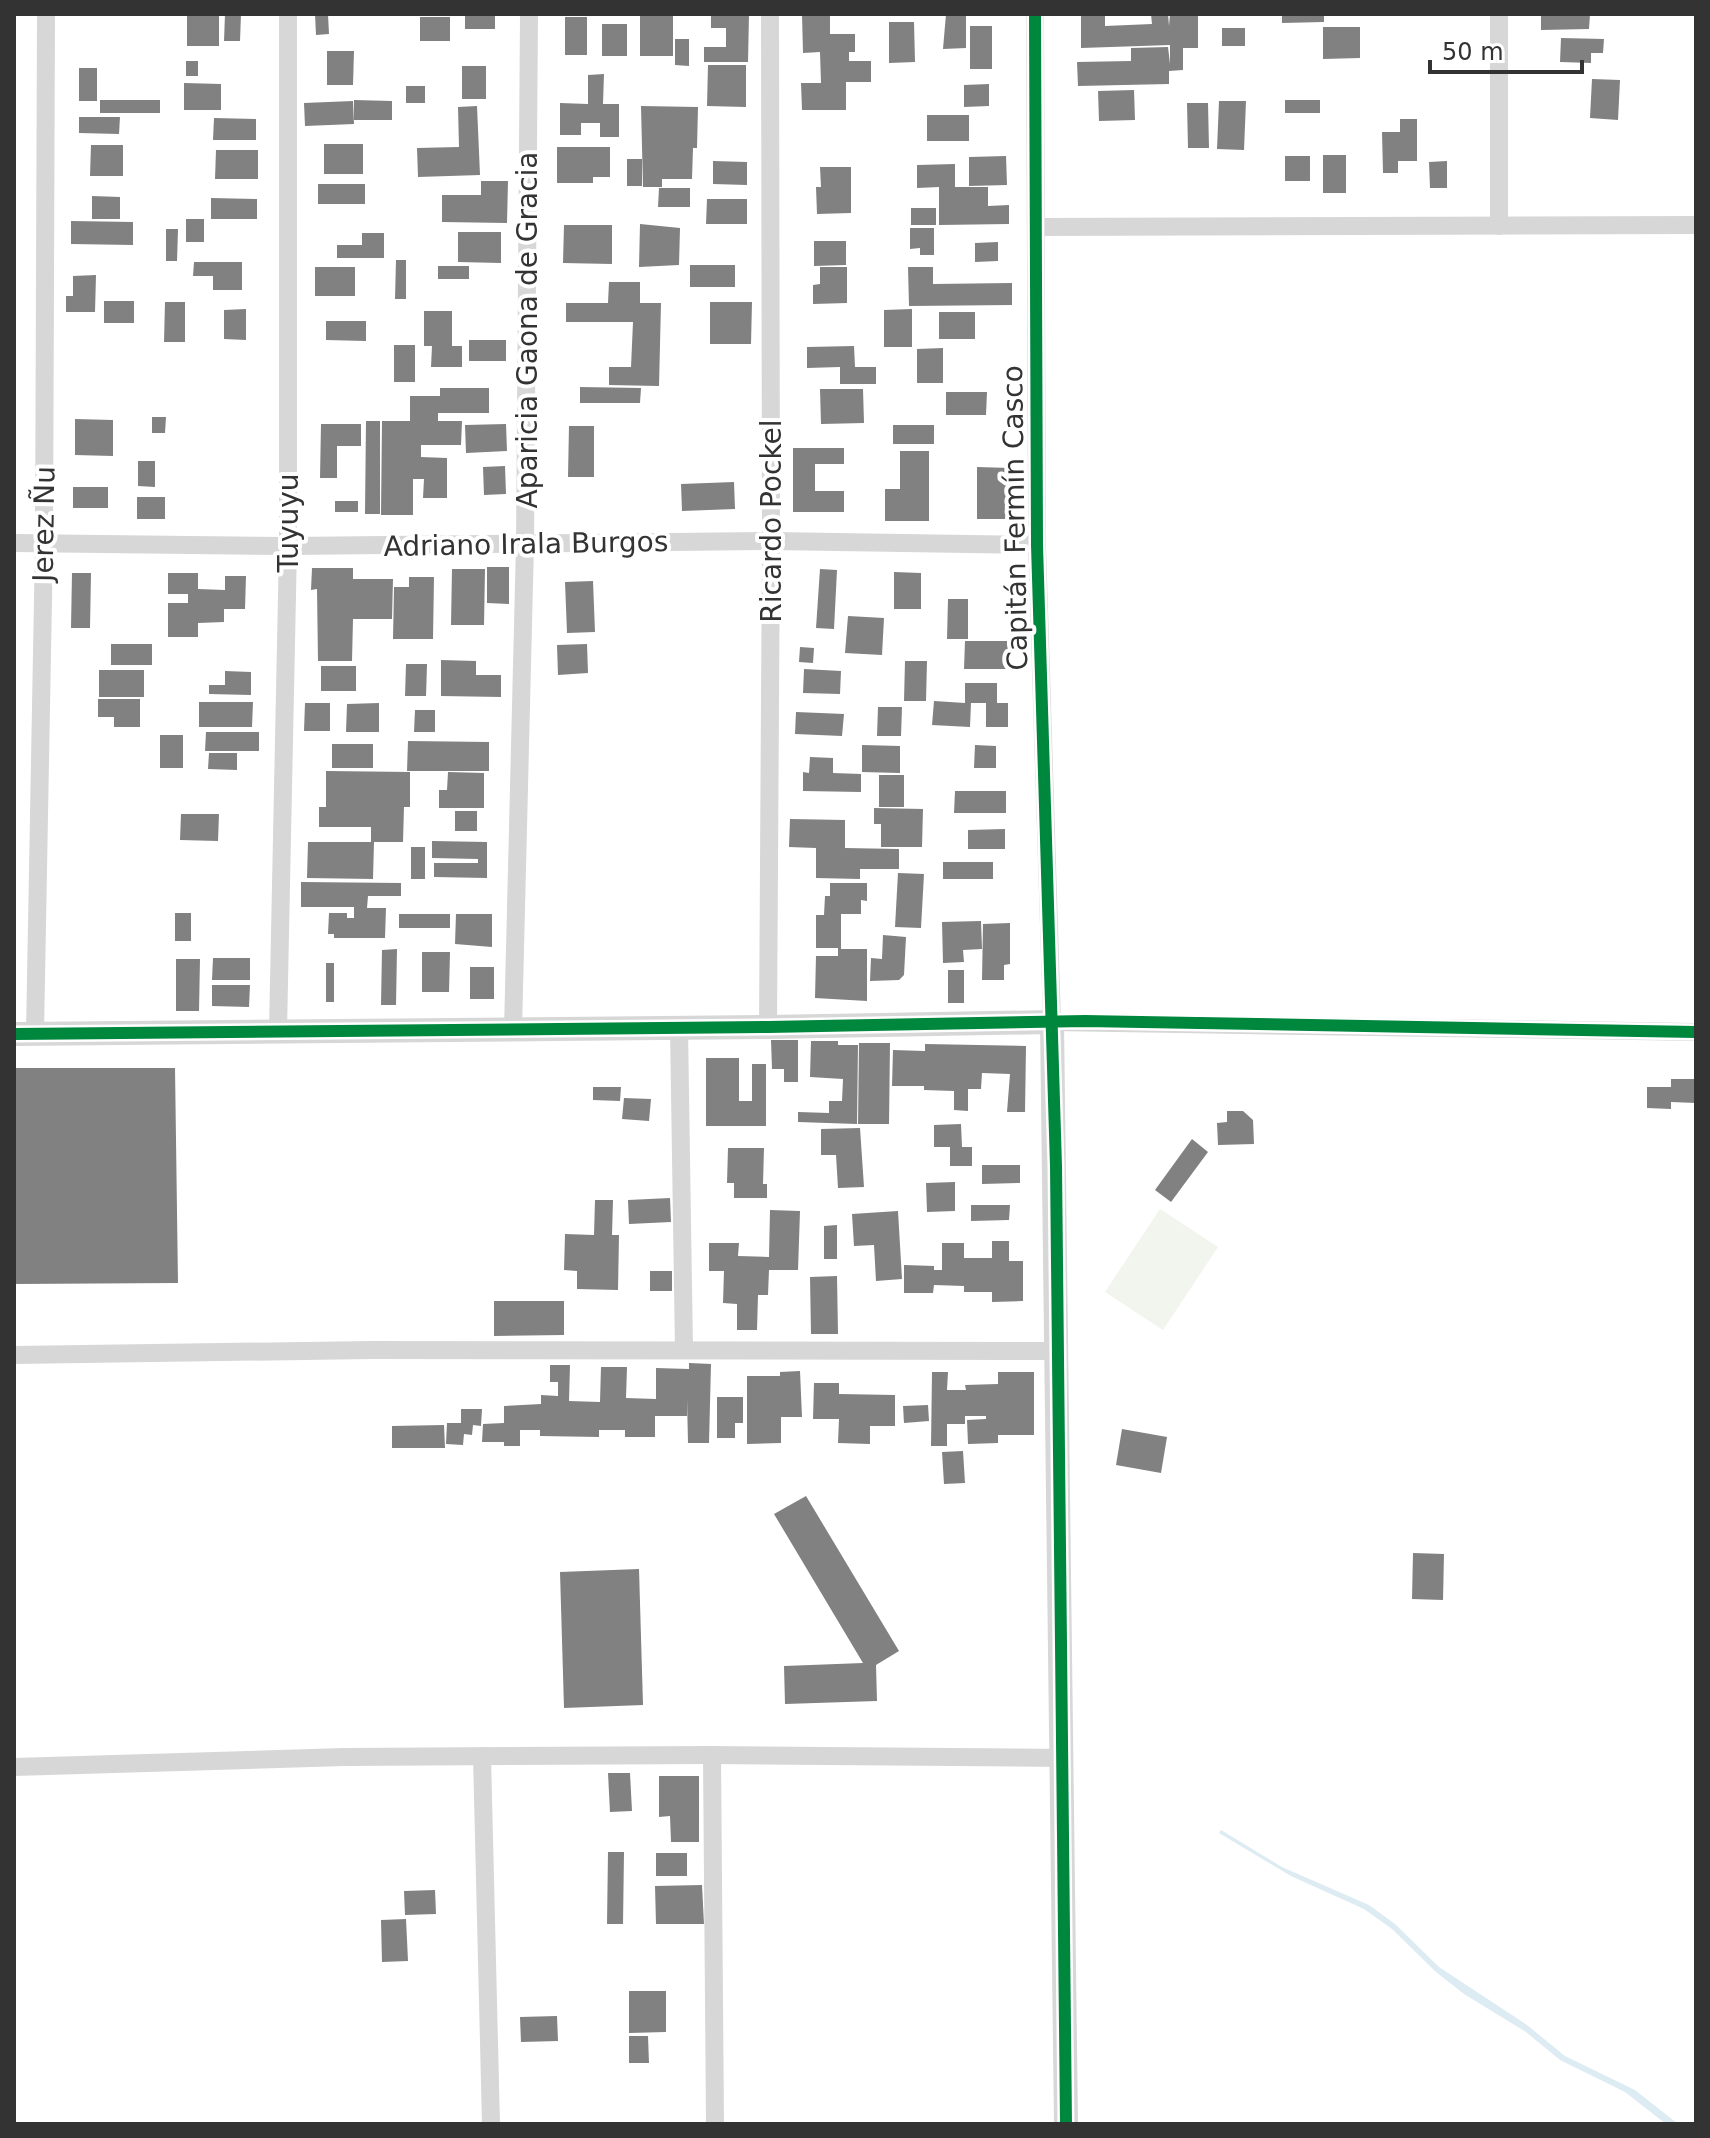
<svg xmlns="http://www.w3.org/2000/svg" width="1710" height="2138" viewBox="0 0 1710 2138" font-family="'DejaVu Sans',sans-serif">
<rect width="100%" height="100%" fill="#fff"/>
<path fill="#f1f5ed" d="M1160 1209 1218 1247 1163 1330 1105 1292Z"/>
<path fill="#ddebf3" d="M1221 1830 1282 1867 1369 1905 1395 1924 1439 1967 1527 2025 1565 2056 1635 2090 1678 2124H1666L1625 2092 1560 2060 1526 2032 1464 1994 1436 1972 1392 1929 1364 1909 1291 1876 1219 1833Z"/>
<g fill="#818181">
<rect x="187" y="14" width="32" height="32"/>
<path d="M225 14H241L240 41H224Z"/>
<path d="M315 14H328L329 34 316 35Z"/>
<rect x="465" y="14" width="30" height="15"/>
<path d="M640 14 673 15V56H640Z"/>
<path d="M711 14H749L748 62H704V47H726V28H711Z"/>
<path d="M802 14H830V34H855V52H849V61H871V82H846V110H802L801 83H821L820 52 803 53Z"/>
<path d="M946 14H966V48L943 49Z"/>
<path d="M1081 14H1105V26L1152 24 1151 14H1168L1169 26 1170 14H1198V48H1183V70L1169 71V84L1078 86 1077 62 1131 61V48L1168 47 1170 64V45L1081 48Z"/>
<path d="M1282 14H1324V22L1282 23Z"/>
<path d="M1541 14H1590L1589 29 1541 30Z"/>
<rect x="420" y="17" width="30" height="24"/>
<rect x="565" y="17" width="22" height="38"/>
<path d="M889 22H914L915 62 889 63Z"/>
<rect x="602" y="24" width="25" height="32"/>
<rect x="970" y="26" width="22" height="43"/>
<path d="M1323 27H1360V58L1323 59Z"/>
<rect x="1222" y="28" width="23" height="18"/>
<path d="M1561 38 1604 39 1603 53H1591V63L1560 62Z"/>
<path d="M675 39H689V66L675 65Z"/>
<path d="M327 51H354L353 85H327Z"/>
<rect x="186" y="61" width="12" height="15"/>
<path d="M708 65H746V107L707 106Z"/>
<rect x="462" y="66" width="24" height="33"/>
<rect x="79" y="68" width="18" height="33"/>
<path d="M604 74 603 104H619V137H600V123H581V135H560V103L588 104V75Z"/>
<path d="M1592 79 1620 80 1618 120 1590 118Z"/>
<path d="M184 83 221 84V110H184Z"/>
<path d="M989 84V106L964 107V85Z"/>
<rect x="406" y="86" width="19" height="17"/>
<path d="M1134 90 1135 120 1099 121 1098 91Z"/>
<rect x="100" y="100" width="60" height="13"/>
<path d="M354 100 392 101V120H354Z"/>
<rect x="1285" y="100" width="35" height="13"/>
<path d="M353 101 354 124 305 126 304 103Z"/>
<path d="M1219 101H1246L1244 150 1217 149Z"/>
<path d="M1187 103H1208L1209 148H1188Z"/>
<path d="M477 106 480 175 418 177 417 148 459 147 458 107Z"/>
<path d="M641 106 698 107 697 148H693L692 179H662V187H643Z"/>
<rect x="927" y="115" width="42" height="26"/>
<path d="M79 117H120L119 134 79 133Z"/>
<path d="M214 118 256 119V140H213Z"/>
<path d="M1400 119H1417V161H1398V173H1383L1382 132H1400Z"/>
<rect x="324" y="144" width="39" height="30"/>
<path d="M91 145H123V176H90Z"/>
<path d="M557 147H610V177H593V183H557Z"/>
<path d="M216 150H258V179H215Z"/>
<rect x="1323" y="155" width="23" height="38"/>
<path d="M1006 156 1007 185 969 186V157Z"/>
<rect x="1285" y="156" width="25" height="25"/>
<rect x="627" y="159" width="15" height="27"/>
<path d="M713 161 747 162V185L713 184Z"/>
<path d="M1447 161V188H1430L1429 162Z"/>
<path d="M955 164V187H988V206L1009 205V224L939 225V187L917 188V165Z"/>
<path d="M820 167H851V213L817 214 816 187H821Z"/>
<path d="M481 181H508L507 223 442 222V195H481Z"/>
<rect x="318" y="184" width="47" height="20"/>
<path d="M659 188H690V207H658Z"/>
<path d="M92 196 120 197V219H92Z"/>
<path d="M211 198 257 199V219H211Z"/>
<path d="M707 199H747V224H706Z"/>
<rect x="911" y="208" width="25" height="17"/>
<rect x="186" y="219" width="18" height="23"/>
<path d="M71 221 133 222V245L71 244Z"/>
<path d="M640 224 680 228 679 265 639 267Z"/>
<path d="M564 225H612V264L563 263Z"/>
<path d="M910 228H934V255H920V248L910 249Z"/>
<path d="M166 229H178L177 261H166Z"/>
<path d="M458 232H501V263L458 262Z"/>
<path d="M362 233H384V258H337V245H362Z"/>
<path d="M814 241H846V265L814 266Z"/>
<path d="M998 242V261L975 262V243Z"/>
<path d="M396 260H406V299H395Z"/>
<path d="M194 262H242V290H213V276H193Z"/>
<rect x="690" y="265" width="45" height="22"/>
<rect x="438" y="266" width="31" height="13"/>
<rect x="315" y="267" width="40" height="29"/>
<path d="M820 267H847V303L813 304V285L820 284Z"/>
<path d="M908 267H933V284L1012 283V305L909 306Z"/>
<path d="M96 275 95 312H66V296H73V276Z"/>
<path d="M609 282H640V303H661L659 386 609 385V367H631L633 322H566V303H608Z"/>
<rect x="104" y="301" width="30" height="22"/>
<path d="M165 302H185V342H164Z"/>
<path d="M710 302H752L751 344H710Z"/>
<path d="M246 309V340L224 339V310Z"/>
<path d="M912 309V347H884V310Z"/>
<path d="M424 311H452V346H462V367H431L432 346H424Z"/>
<rect x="939" y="312" width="36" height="27"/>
<path d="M326 321H366V341L326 340Z"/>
<rect x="469" y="340" width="37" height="21"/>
<rect x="394" y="345" width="21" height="37"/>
<path d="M854 346 855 367H876V384H840V367L807 368V347Z"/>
<path d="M943 348V383H917V349Z"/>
<path d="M580 387 641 388 640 403H580Z"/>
<path d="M440 388H489V413H438V421H462L461 445H421V457L447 458V498H423L424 479H413V515H381L382 421H410V396H440Z"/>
<path d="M820 389H863L864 423 821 424Z"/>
<path d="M946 392H987L986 415H946Z"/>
<path d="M152 417H166L165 433H152Z"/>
<path d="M75 419 113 420V456L75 455Z"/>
<path d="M366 421H380V514H365Z"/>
<path d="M321 424H361V446H337V478H320Z"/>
<path d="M506 424 507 451 466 453 465 425Z"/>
<rect x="893" y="425" width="41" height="19"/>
<path d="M569 426H594V477H568Z"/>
<path d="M793 448H844V464H815V491H844V512H793Z"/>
<path d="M900 451H929V521H885V489H900Z"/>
<path d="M138 461H155V487L138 486Z"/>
<path d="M505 466 506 494 484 495 483 467Z"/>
<path d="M977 467 1011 468V519H977Z"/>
<path d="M734 482 735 509 682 511 681 484Z"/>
<rect x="73" y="487" width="35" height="21"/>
<rect x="137" y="497" width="28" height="22"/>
<rect x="335" y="501" width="23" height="11"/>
<path d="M487 567H509V604L487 603Z"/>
<path d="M312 568H353V579H393L392 619H353L352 661H318L317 589 311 590Z"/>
<path d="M452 569H485L484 625H451Z"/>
<path d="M820 569 837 570 834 629 816 628Z"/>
<path d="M894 572 921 573V609H894Z"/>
<path d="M72 573H91L90 628H71Z"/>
<path d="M168 573H198V589L225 590V576H246L245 609H224V622L198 623V637H168V603H188V594H168Z"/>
<path d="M409 577H434L433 639H393L394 587H409Z"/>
<path d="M593 581 595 632 567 633 565 582Z"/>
<path d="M948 599H968V639H947Z"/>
<path d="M848 616 884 618 882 655 845 653Z"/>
<path d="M965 641H1009V669H964Z"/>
<rect x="111" y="644" width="41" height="21"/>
<path d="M587 644 588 673 558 675 557 645Z"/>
<path d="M800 647 814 648 813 663 799 662Z"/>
<path d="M441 660 476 661V675H501V697L441 696Z"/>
<path d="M905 661H927L926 701H904Z"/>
<path d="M406 664H427L426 696H405Z"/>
<rect x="321" y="666" width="35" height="25"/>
<path d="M804 669 841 671 840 694 803 693Z"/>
<rect x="99" y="670" width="45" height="27"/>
<path d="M225 671 251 672V695L209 694V685H225Z"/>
<path d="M965 683H997V703H1008V727H986V703H971L970 727 932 725 934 701 965 703Z"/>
<path d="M98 699H140V727H114V717H98Z"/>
<path d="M199 702H253L252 727H199Z"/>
<path d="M305 703H330V731H304Z"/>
<path d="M379 703V732H346L347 704Z"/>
<path d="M878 707H902L901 736H877Z"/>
<path d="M415 710H435V732H414Z"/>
<path d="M796 712 844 714 842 736 795 734Z"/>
<path d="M206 732H259V751H205Z"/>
<rect x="160" y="735" width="23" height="33"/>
<path d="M408 741 489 742V771H407Z"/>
<rect x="332" y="744" width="41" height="24"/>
<path d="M862 745 900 746V773L862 772Z"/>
<path d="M975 745 996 746V768H974Z"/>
<path d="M209 753H237V770L208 769Z"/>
<path d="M810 757 833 758V773L861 774V792L803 791V772L809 773Z"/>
<path d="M326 771 410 772V807H404L403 842H374L373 879 307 878 308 842H371V827H319V807H326Z"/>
<path d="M448 772 484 773V808H439V790H447Z"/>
<rect x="879" y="775" width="25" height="32"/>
<path d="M955 791H1006V813H954Z"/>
<path d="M874 808 923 809 922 847H881V824H874Z"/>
<rect x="455" y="811" width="22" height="20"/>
<path d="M181 814H219L218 841 180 840Z"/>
<path d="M790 819 845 820V848L899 849V869H860V879L816 878V848L789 847Z"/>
<path d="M1005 829V849H968V830Z"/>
<path d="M432 841 487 842V878L434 877V863H478V859L432 858Z"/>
<rect x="411" y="847" width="14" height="32"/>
<rect x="943" y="862" width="50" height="17"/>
<path d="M898 873 924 874 921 928 895 927Z"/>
<path d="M301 882 401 883V896H368L367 908H386L385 938H334V934H328L329 913H347V918H354V907H301Z"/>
<path d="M830 883H867V901L861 900V914H841V949H867V1001L815 998 816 956H838V948H816V915H824L825 896H830Z"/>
<rect x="175" y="913" width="16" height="28"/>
<rect x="399" y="914" width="51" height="14"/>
<path d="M456 914H492V947L455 944Z"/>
<path d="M981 921 982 949 963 950 964 962 943 963 942 922Z"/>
<path d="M1010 923V964L1004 965V980H982L983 924Z"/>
<path d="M883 935 906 937 904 975 899 980 870 981 871 958 882 959Z"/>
<path d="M397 949 396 1005H381L382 950Z"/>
<path d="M422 952H450L449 992H422Z"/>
<path d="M213 958H250V980H212Z"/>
<path d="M176 959H200L199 1011H176Z"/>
<rect x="326" y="963" width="8" height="39"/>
<rect x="470" y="967" width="24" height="32"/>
<rect x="948" y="970" width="16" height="33"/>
<path d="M212 985H250L249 1007 212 1006Z"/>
<path d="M771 1040H798V1082H784V1069H772Z"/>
<path d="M811 1041H838V1045H858L857 1124 798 1122V1112L829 1113V1101H842L843 1079 810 1077Z"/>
<path d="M859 1043H890L889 1124H858Z"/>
<path d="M925 1044 1026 1046 1025 1112H1007L1010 1074 982 1073 981 1089H968V1111L954 1110V1091L924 1090V1086H892L893 1050 925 1051Z"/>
<path d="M706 1058H739V1101H752V1064H766V1126H706Z"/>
<path d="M14 1068H175L178 1283 14 1284Z"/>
<path d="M1671 1079H1696V1103L1671 1102V1109L1647 1108V1087H1671Z"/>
<path d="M593 1087H621L620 1101 593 1100Z"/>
<path d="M624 1098 651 1099 649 1121 622 1119Z"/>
<path d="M1227 1111H1243L1253 1120 1254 1144 1218 1145 1217 1123 1227 1122Z"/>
<path d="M961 1124 962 1147H972V1166H950V1147H934V1125Z"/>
<path d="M860 1128 864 1187 838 1188 836 1155H821V1129Z"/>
<path d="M1192 1139 1208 1152 1171 1202 1155 1190Z"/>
<path d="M728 1148H764L763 1184H767V1198H734V1183H727Z"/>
<path d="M982 1165H1020V1183L982 1184Z"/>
<path d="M955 1182V1211L927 1212 926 1183Z"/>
<path d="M670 1198 671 1222 629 1224 628 1200Z"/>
<path d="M595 1200H613L612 1235H619L618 1290 577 1289V1271L564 1270 565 1234 594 1235Z"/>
<path d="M971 1205H1010L1009 1220 971 1221Z"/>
<path d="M770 1210 800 1211 798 1270H769L768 1295H758L757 1330H737V1304L723 1303 724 1271H709V1243H739L738 1256 769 1257Z"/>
<path d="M898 1211 902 1279 876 1281 874 1245 854 1246 852 1214Z"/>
<path d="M837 1225V1259H824V1226Z"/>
<path d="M992 1241H1009V1261H1023V1301L992 1302V1292H964V1286L934 1285 933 1293H904V1265L934 1266V1270H942V1243H964V1258H992Z"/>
<rect x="650" y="1271" width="22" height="20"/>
<path d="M837 1276 838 1334H811L810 1277Z"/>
<path d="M494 1301H564V1335L494 1336Z"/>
<path d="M689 1363 711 1364 709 1443H688L687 1399V1416H655V1437H625V1430H599V1437L540 1436V1430H520V1446H504V1442H482L483 1424 504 1423V1406L541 1404V1395L558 1396V1382H550V1365H570L569 1401 600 1402 601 1367H627L626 1398 656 1399V1368L689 1369Z"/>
<path d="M800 1371 802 1417H781V1443L747 1444V1376H780V1372Z"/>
<path d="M932 1372H948L947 1390H966L965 1385 998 1384V1372H1034V1435H998V1443L968 1444 967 1420 986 1419V1416H965V1424H947V1446H931Z"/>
<path d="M814 1383H839V1394L895 1395V1426H870V1444L838 1443 839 1419H813Z"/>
<path d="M717 1397H743V1423H735V1438H717Z"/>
<path d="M928 1405 929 1421 904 1423 903 1406Z"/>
<path d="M461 1409H482L481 1426 473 1425 472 1435 464 1434 463 1445 446 1444 447 1423H461Z"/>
<path d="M444 1425 445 1448H392V1426Z"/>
<path d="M1122 1429 1167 1437 1161 1473 1116 1465Z"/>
<path d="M963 1451 965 1483 944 1484 942 1452Z"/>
<path d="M806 1496 899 1651 876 1665 877 1701 785 1704 784 1666 863 1663 774 1514Z"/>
<path d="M1413 1553 1444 1554 1443 1600 1412 1599Z"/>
<path d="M639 1569 643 1705 564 1708 560 1572Z"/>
<path d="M608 1773H630L632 1811 610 1812Z"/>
<path d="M659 1776H699V1842H671L670 1816 659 1817Z"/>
<path d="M608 1852H624L623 1924H607Z"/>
<rect x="656" y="1853" width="31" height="23"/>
<path d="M702 1885 704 1924H656L655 1886Z"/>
<path d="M435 1890 436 1914 405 1915 404 1891Z"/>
<path d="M406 1919 408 1961 382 1962 381 1920Z"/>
<path d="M629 1991H666V2032L629 2033Z"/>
<path d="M557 2016 558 2041 521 2042 520 2017Z"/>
<path d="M629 2036H648L649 2063H629Z"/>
</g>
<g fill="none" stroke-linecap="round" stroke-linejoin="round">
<g stroke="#d7d7d7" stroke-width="18">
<path d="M1035 14 1037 545 1052 1022 1696 1032"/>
<path d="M1499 14V226"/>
<path d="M1036 227 1696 225"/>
<path d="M14 543 288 546 771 541 1037 545"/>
<path d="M768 1027 771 541 770 14"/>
<path d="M679 1028 684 1350"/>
<path d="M513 1030 525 544 529 14"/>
<path d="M278 1031 288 546V14"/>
<path d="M35 1033 44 544 46 14"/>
<path d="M14 1355 371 1350 1058 1351"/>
<path d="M712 1755 715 2124"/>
<path d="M482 1756 491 2124"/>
<path d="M14 1767 344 1757 712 1755 1062 1758"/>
</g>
<path stroke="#d7d7d7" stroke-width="24" d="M14 1034 768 1027 1052 1022 1066 2124"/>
<defs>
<g id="cycleway">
<path d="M1035 14 1037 545 1056 1166 1066 2124"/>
<path d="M14 1034 768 1027 1085 1021 1696 1032"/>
</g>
</defs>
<use href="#cycleway" stroke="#fff" stroke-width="17"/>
<use href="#cycleway" stroke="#00873e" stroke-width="12"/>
</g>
<g text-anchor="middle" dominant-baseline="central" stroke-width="8" stroke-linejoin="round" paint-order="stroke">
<g font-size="28" fill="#333" stroke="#fff">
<text transform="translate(527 330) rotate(-90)">Aparicia Gaona de Gracia</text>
<text transform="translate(1015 518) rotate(-91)">Capitán Fermín Casco</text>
<text transform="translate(771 521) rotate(-90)">Ricardo Pockel</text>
<text transform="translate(288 523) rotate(-90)">Tuyuyu</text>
<text transform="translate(44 524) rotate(-89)">Jerez Ñu</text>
<text transform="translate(526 544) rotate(-1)">Adriano Irala Burgos</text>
</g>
</g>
<rect width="1710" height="2138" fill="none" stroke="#333333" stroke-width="32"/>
<path d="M1430 60v12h152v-12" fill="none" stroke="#333333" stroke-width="4"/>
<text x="1442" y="60" font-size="24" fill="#333333" stroke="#ffffff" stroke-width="6" paint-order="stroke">50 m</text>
</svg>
